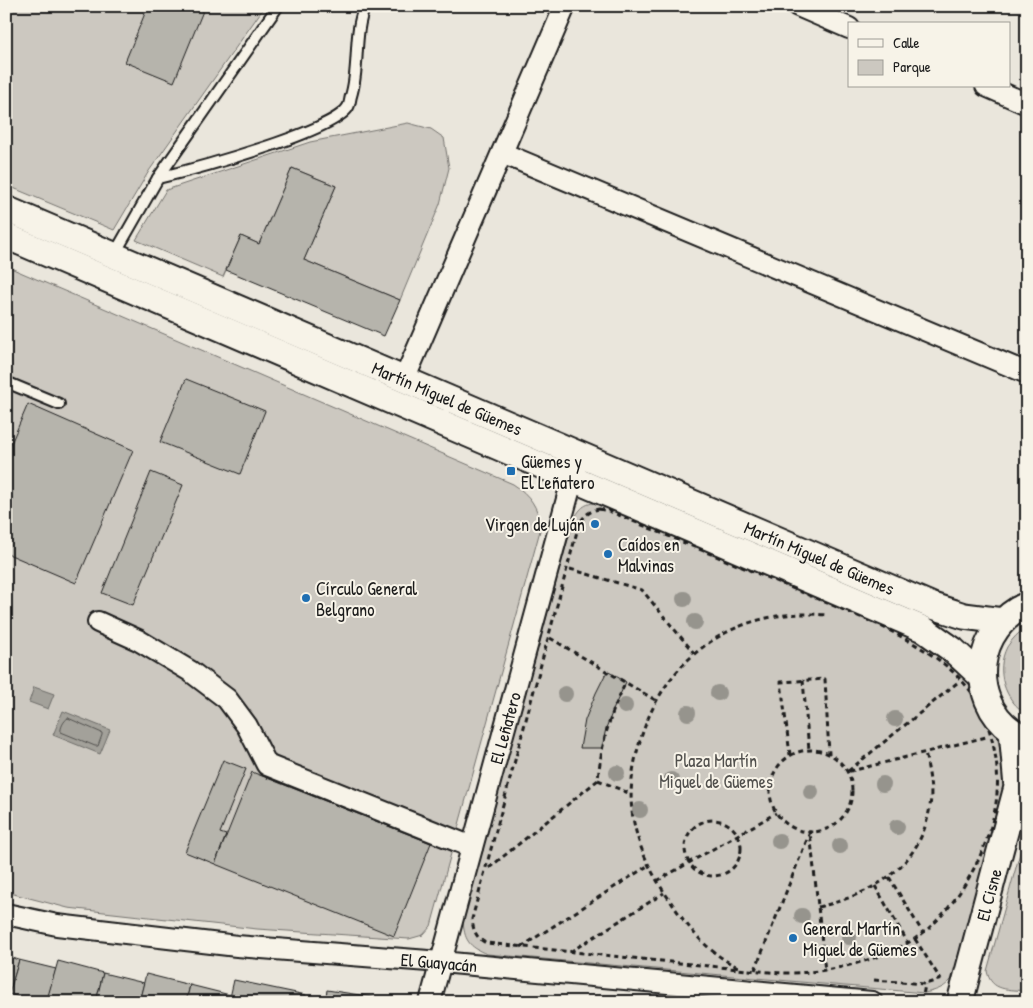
<svg xmlns="http://www.w3.org/2000/svg" width="1033" height="1008" viewBox="0 0 1033 1008" font-family="'Patrick Hand',sans-serif">
<rect width="100%" height="100%" fill="#eae6dc"/>
<filter id="ink" filterUnits="userSpaceOnUse"><feTurbulence type="fractalNoise" baseFrequency=".02" numOctaves="2"/><feDisplacementMap in="SourceGraphic" scale="10" xChannelSelector="R" yChannelSelector="G"/><feConvolveMatrix kernelMatrix="1 2 1 2 8 2 1 2 1" color-interpolation-filters="sRGB"/></filter>
<g filter="url(#ink)">
<g fill="#ccc8c0" stroke="#74726e">
<path d="M6 6H265L149 171 114 230 6 185Z"/>
<path d="M408 123 431 129 444 138 449 168 440 204 400 300 304 260 336 186 292 168 259 244 241 236 223 277 136 240 166 190 310 142Z"/>
<path d="M6 266 513 484C530 495 538 507 541 527L431 926 423 935 409 939 257 929 68 908 6 892Z"/>
<path d="M602 502 917 636 937 650 973 685 987 710 997 735 1003 761V793L958 969C950 985 941 990 924 993L487 954C469 947 464 940 463 920L573 521C581 506 585 503 602 502Z"/>
<path d="M1027 627V714C1004 701 995 670 1007 647 1012 639 1019 632 1027 627Z"/>
<path d="M1027 828V991C1009 989 991 992 987 971Z"/>
</g>
<g fill="#a3a19a" stroke="#6d6c68">
<path d="M34 687 54 694 48 709 29 702Z"/>
<path d="M63 711 110 730 100 754 53 735Z"/>
</g>
<g fill="none" stroke-linecap="round" stroke-linejoin="round">
<path stroke="#52514e" stroke-width="1" d="M68 718 102 733V735L98 746H95L61 732C60 728 64 720 68 718Z"/>
</g>
<g fill="#b6b4ac" stroke="#1c1c1c">
<path d="M148 6H205L174 82 125 62Z"/>
<path d="M292 168 336 186 304 260 400 300 384 336 226 270 241 236 259 244Z"/>
<path d="M186 379 265 411 240 474 160 442Z"/>
<path d="M28 404 133 450 76 583 6 553V455Z"/>
<path d="M151 472 183 485 133 605 102 593Z"/>
<path d="M607 671 626 682 616 703 606 728 602 748H580L585 720 596 693Z"/>
<path d="M223 760 246 769 220 833 226 835 215 864 185 852Z"/>
<path d="M252 772 431 843 394 936 215 864Z"/>
<path d="M6 956 19 960 9 994H6Z"/>
<path d="M19 960 56 969 47 1002H37L9 994Z"/>
<path d="M58 961 103 973 96 1002H70L48 996Z"/>
<path d="M103 973 144 983 139 1002H96Z"/>
<path d="M146 974 190 985 186 1002H139Z"/>
<path d="M234 980 306 995 305 1002H229Z"/>
<path d="M190 985 230 995 229 1002H186Z"/>
<path d="M327 990 393 1000 392 1002H325Z"/>
</g>
<g fill="none" stroke-linecap="round" stroke-linejoin="round">
<defs>
<g id="service">
<path d="M158 178C191 170 334 132 348 107 350 104 350 99 351 96 360 67 353 34 365 6"/>
<path d="M114 255 158 178 278 6"/>
<path d="M6 382 59 404"/>
</g>
<g id="minor">
<path d="M798 6 849 28"/>
<path d="M986 86 1027 104"/>
<path d="M502 153 1027 373"/>
<path d="M404 380 565 6"/>
<path d="M98 622 138 640 190 671 227 699 247 726 267 765 472 847"/>
<path id="s1" d="M6 914 57 925 237 946 441 962 872 1002"/>
<path id="s2" d="M430 1002 576 466"/>
</g>
<g id="tertiary">
<path id="s3" d="M6 209 933 606 964 616 1003 621"/>
<path d="M6 236 923 629 953 650 982 677"/>
<path d="M1026 738C1021 736 1016 734 1012 731 966 698 976 626 1027 605"/>
<path id="s4" d="M960 1002 1017 787 1012 731"/>
</g>
</defs>
<use href="#service" stroke="#1c1c1c" stroke-width="14"/>
<use href="#minor" stroke="#1c1c1c" stroke-width="24"/>
<use href="#tertiary" stroke="#1c1c1c" stroke-width="29"/>
<g stroke="#1c1c1c" stroke-width="3" stroke-dasharray="5 4" stroke-linecap="butt">
<path d="M599 509 609 511 877 624C912 642 944 658 969 689 978 700 983 713 988 726 995 747 999 771 997 793 994 843 958 910 916 938 882 960 829 973 789 973 775 973 762 971 748 970L486 943C476 938 473 930 472 919L579 524C585 515 589 511 599 509Z"/>
<path d="M570 569 642 590 694 653"/>
<path d="M550 638 657 701"/>
<path d="M803 680 809 750"/>
<path d="M957 683 847 772 986 737"/>
<circle cx="811" cy="791" r="41"/>
<path d="M790 755 781 682 825 679 829 754"/>
<path d="M598 780 631 794"/>
<circle cx="713" cy="848" r="28"/>
<path d="M489 868 598 780C601 744 610 714 626 682"/>
<path d="M889 877 923 933"/>
<path d="M657 881 776 813"/>
<path d="M875 886 908 943"/>
<path d="M818 907C873 894 921 867 930 806 933 788 928 769 925 752"/>
<path d="M915 939 941 980"/>
<path d="M521 947 649 865"/>
<path d="M570 952 664 893"/>
<path d="M738 967C709 954 688 928 671 902 654 878 640 852 634 823 628 796 632 768 640 741 665 656 737 606 826 615"/>
<path d="M755 970 810 832 825 971"/>
<path d="M874 980 925 984 942 979"/>
<path d="M922 1002 925 984"/>
</g>
<use href="#service" stroke="#f7f3e8" stroke-width="10"/>
<use href="#minor" stroke="#f7f3e8" stroke-width="20"/>
<use href="#tertiary" stroke="#f7f3e8" stroke-width="25"/>
</g>
<g fill="#96948d">
<circle cx="684" cy="599" r="8"/>
<circle cx="695" cy="622" r="8"/>
<circle cx="718" cy="693" r="8"/>
<circle cx="565" cy="694" r="8"/>
<circle cx="625" cy="706" r="8"/>
<circle cx="688" cy="713" r="8"/>
<circle cx="895" cy="719" r="8"/>
<circle cx="617" cy="773" r="8"/>
<circle cx="671" cy="780" r="8"/>
<circle cx="883" cy="784" r="8"/>
<circle cx="811" cy="792" r="8"/>
<circle cx="640" cy="810" r="8"/>
<circle cx="897" cy="827" r="8"/>
<circle cx="779" cy="841" r="8"/>
<circle cx="840" cy="846" r="8"/>
<circle cx="802" cy="916" r="8"/>
<circle cx="849" cy="937" r="8"/>
</g>
</g>
<g fill="#1f6fb2" stroke="#f7f3e8" stroke-width="2">
<rect x="506" y="466" width="10" height="10" rx="2.5"/>
<circle cx="595" cy="524" r="5"/>
<circle cx="608" cy="554" r="5"/>
<circle cx="306" cy="598" r="5"/>
<circle cx="793" cy="938" r="5"/>
</g>
<g text-anchor="middle" dominant-baseline="central" stroke-width="4" stroke-linejoin="round" paint-order="stroke">
<g font-size="18" fill="#1c1c1c" stroke="#f7f3e8">
<text stroke="none"><textPath href="#s3" startOffset="480">Martín Miguel de Güemes</textPath></text>
<text stroke="none"><textPath href="#s3" startOffset="885">Martín Miguel de Güemes</textPath></text>
<text stroke="none"><textPath href="#s2" startOffset="284">El Leñatero</textPath></text>
<text stroke="none"><textPath href="#s4" startOffset="111">El Cisne</textPath></text>
<text stroke="none"><textPath href="#s1" startOffset="436">El Guayacán</textPath></text>
</g>
<g font-size="18" fill="#1c1c1c" stroke="#f7f3e8" text-anchor="start">
<text x="521" y="461">Güemes y<tspan x="521" dy="21">El Leñatero</tspan></text>
<text x="585" y="524" text-anchor="end">Virgen de Luján</text>
<text x="618" y="544">Caídos en<tspan x="618" dy="21">Malvinas</tspan></text>
<text x="316" y="588">Círculo General<tspan x="316" dy="21">Belgrano</tspan></text>
<text x="803" y="928">General Martín<tspan x="803" dy="21">Miguel de Güemes</tspan></text>
</g>
<g font-size="18" fill="#51504d" stroke="#f7f3e8">
<text x="716" y="760">Plaza Martín<tspan x="716" dy="21">Miguel de Güemes</tspan></text>
</g>
</g>
<rect width="1033" height="1008" fill="none" stroke="#f7f3e8" stroke-width="25"/>
<rect x="12" y="12" width="1008" height="983" fill="none" stroke="#1c1c1c" stroke-width="2" filter="url(#ink)"/>
<rect x="848" y="22" width="162" height="65" fill="#f7f3e8" stroke="#9f9d96"/>
<rect x="858" y="39" width="25" height="8" fill="#f7f3e8" stroke="#9f9d96"/>
<text x="893" y="48" font-size="15" fill="#1c1c1c">Calle</text>
<rect x="858" y="60" width="25" height="15" fill="#ccc8c0" stroke="#9f9d96"/>
<text x="893" y="72" font-size="15" fill="#1c1c1c">Parque</text>
</svg>
